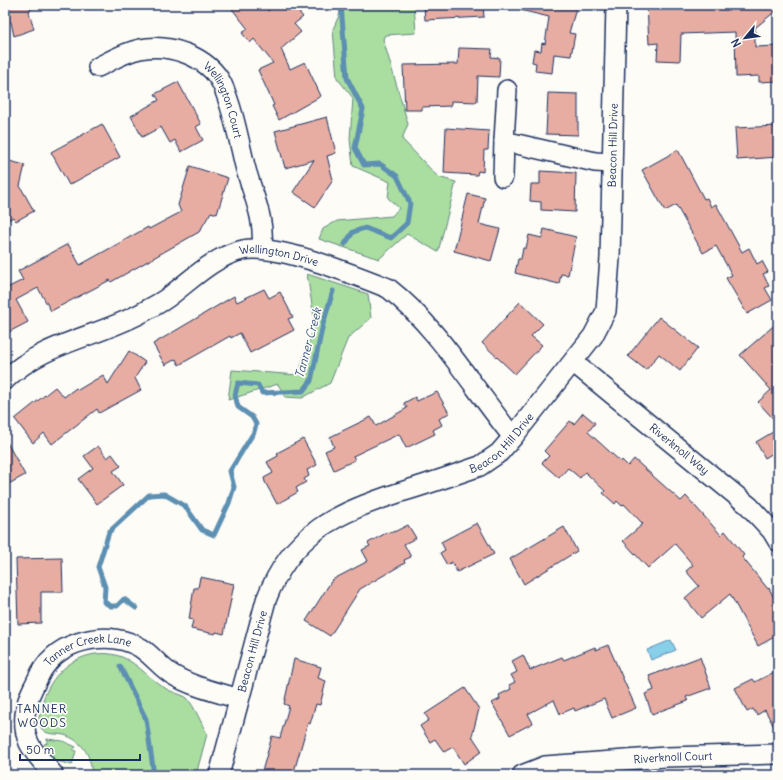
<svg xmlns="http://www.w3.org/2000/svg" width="783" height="780" viewBox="0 0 783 780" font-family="Delius,sans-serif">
<rect width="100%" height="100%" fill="#fdfcf7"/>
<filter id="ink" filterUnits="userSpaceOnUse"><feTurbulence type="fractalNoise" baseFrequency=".025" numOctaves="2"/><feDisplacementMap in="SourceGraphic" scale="8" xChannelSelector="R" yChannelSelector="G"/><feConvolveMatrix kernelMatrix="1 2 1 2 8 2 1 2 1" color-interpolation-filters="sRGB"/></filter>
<g filter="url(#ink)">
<g fill="#aadea0" stroke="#62867f">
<path d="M341 5H414L416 33 385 35 383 39 408 124 402 139 438 177 456 182 438 252 407 234 379 259 319 239 323 229 337 221 392 216 399 208 388 198 390 182 353 166 350 139 353 98 337 78 333 29 342 9Z"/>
<path d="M307 274 368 294 371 318 348 338 330 383 302 398 285 397 278 384 228 400 232 370 298 375 315 323Z"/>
<path d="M95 654C130 650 139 672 165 688 170 692 184 695 187 698 194 706 202 724 207 734L196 775H91C93 757 82 740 64 735 56 733 47 736 41 728 37 722 40 714 41 707 48 680 66 659 95 654Z"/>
<path d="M47 739 63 741 76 747 73 750 76 751 72 765 41 757 45 743 47 744Z"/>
</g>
<path fill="#88cfea" stroke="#5c8fb2" d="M671 640 676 650 651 660 647 650Z"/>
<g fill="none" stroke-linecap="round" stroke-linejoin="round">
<g stroke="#5c8fb2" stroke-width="5">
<path d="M341 5 347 78 363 109 355 148 364 165 380 164 397 176 410 203 407 223 391 238 365 228 353 232 345 244"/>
<path d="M136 608 124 599 117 606H111L104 602 105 587 98 567 109 532 149 495 164 494 185 506 202 530 214 535 229 503 234 487 230 471 254 432 256 424 252 417 238 407 235 395 238 383 258 385 262 393 303 391 311 381 323 324 333 291"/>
<path d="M120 666 146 719 154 775"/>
</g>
</g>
<g fill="#e7ada2" stroke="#1b2f5e">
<path d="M5 5H32L29 13 34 29 14 36 11 22 5 19Z"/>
<path d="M229 5H263L268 11 275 5H293L303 17 294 24 301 32 281 49 290 69 305 62 321 96 279 120 272 106 274 105 258 70 273 63 254 39 250 43 242 33 248 29Z"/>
<path d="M424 5H483L484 17 425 20Z"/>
<path d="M520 5H577L569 33 575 34 571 56 554 54 552 73 535 71 536 63 532 62 534 50 541 51 542 43 545 44 549 17 520 10Z"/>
<path d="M647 5H778V9L755 28V47L778 46V81L759 82V76L736 77 735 32 681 34 680 61 657 60 658 43 649 44Z"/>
<path d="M459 48 492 49 491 57 500 58 499 77 478 76 477 102 451 101V106L422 107V110H405L403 65 458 64Z"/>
<path d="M178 82 201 124 196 127 203 140 181 152 175 140 170 143 161 127 142 137 131 116 159 100 155 94Z"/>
<path d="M548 93 578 94V135L546 134Z"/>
<path d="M327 117 336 153 327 156 333 180 315 207 293 192 314 160 285 168 275 131Z"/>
<path d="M102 124 120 157 69 185 51 152Z"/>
<path d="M778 126V157L737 160 735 128Z"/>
<path d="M446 128 489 131 488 150H484L483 172 478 171 477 175 444 173Z"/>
<path d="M678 150 704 199 707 198 711 207 716 204 742 252 749 248 757 264 762 261 768 272 763 274 769 286 765 288 772 300 747 314 726 278 732 275 716 246 703 253 676 205 665 211 642 170Z"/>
<path d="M5 160 25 165 20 186 34 211 16 221 13 217 5 222Z"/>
<path d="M190 166 228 178 217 214 211 212 199 232 111 282 110 280 51 311 38 288 16 300 28 322 5 334V279L9 287 23 280 18 271 68 244 80 265 148 227 149 229 181 212 178 205Z"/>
<path d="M540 171 576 173 575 212 541 210V202L530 201 531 184H540Z"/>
<path d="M468 194 485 198 479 224 500 229 491 261 454 251Z"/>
<path d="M544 229 576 237 568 275 561 274 559 284 515 273 518 259H521L523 248H526L529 235 542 238Z"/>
<path d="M264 289 269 298 280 292 293 317 288 319 294 330 250 353 240 333 231 338 230 336 179 365 176 359 165 365 153 344 234 296 237 302Z"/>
<path d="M520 302 543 324 531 336 542 345 515 374 482 343Z"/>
<path d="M659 317 698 348 680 371 659 354 646 370 628 356Z"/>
<path d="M778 322V424L758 402 771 390 740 355Z"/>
<path d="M129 351 145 362 135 378 141 390 99 413 97 409 52 444 44 433 33 443 15 419 55 387 64 397 76 388 78 390 103 375 108 384Z"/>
<path d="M437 392 449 413 439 419 442 425 433 430 435 434 406 448 399 434 353 456 355 460 334 470 325 451 334 447 330 437 371 417 376 426 407 408 404 403 415 397 417 401Z"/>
<path d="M583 413 595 423 588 432 621 462 622 460 628 466 634 459 681 501 686 496 721 535 725 531 744 555 742 557 768 589 769 588 774 598 778 596V635L758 646 730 594 701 618 685 598 699 586 686 571 693 565 675 544 648 568 623 541 643 524 624 504 622 506 617 501 615 504 603 493 605 491 585 472 580 478 568 468 559 478 542 463 549 456 544 451 570 421 574 424Z"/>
<path d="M778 429V450L765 458 756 442Z"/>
<path d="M5 439 25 475 5 486Z"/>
<path d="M303 439 317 465 307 470 309 476 304 479 306 482 296 488 298 492 277 504 265 482 264 478 273 473 267 462 278 456 277 453Z"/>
<path d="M98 446 107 458 112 454 121 466 113 471 123 485 97 504 78 479 93 468 84 456Z"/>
<path d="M477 523 494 554 457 572 452 562 447 565 440 553 445 550 441 542Z"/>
<path d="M408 525 416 538 404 544 411 557 404 560 405 563 360 589 330 636 306 621 332 580 368 561 362 550 370 546 368 543 388 532 389 533 396 531Z"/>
<path d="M564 527 577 551 524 584 510 559Z"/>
<path d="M62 558 63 592H41V623L18 624 16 559Z"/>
<path d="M200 577 234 584 224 634 216 632 215 634 191 629 193 620 189 619 194 588H198Z"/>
<path d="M608 645 636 708 612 718 604 699 575 711 574 708 560 714 554 700 528 714 533 723 510 735 492 703 500 699 499 695 511 689 509 685 515 682 511 675 517 672 512 661 523 655 530 670 562 657 564 660 595 647 596 650Z"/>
<path d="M700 657 711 688 686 697 688 701 652 714 645 694 654 690 649 676Z"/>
<path d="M294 659 321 667 318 678 326 681 320 705 316 704 310 724 308 723 293 775H261L272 736 280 738 289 706 284 704Z"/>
<path d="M778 670V734L765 710 757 715 753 709 747 712 735 688 753 679 755 682Z"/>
<path d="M465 688 479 709 472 736 482 751 464 764 453 747 444 752 435 739 430 742 420 726 429 720 425 714Z"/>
</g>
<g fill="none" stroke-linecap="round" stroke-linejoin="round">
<defs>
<g id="minor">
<path id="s1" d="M98 67C112 60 125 52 140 49 169 43 208 56 222 84 233 108 239 141 245 166 253 196 265 217 262 249"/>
<path d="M507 90 504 141 595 162 612 163"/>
<path d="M503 177 504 141"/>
<path id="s2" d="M574 363 749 506 772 531 778 541"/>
<path id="s3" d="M5 380C43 342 100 337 145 311 154 306 164 301 171 295 192 279 215 256 243 250 276 243 355 275 388 288 438 327 473 388 513 437"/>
<path id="s4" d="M53 774C46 765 34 754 29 743 21 725 25 704 33 688 37 681 40 672 45 666 65 638 112 630 141 648 153 656 161 668 173 675 193 687 217 692 239 699"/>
<path id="s5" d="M219 775 266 600C292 532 337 513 401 492 428 484 454 475 480 466L499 453 513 437 593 336 606 311 610 258 616 5"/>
<path id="s6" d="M522 775 545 766 666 757 778 754"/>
</g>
</defs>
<use href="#minor" stroke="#1b2f5e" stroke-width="22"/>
<use href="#minor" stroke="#fdfcf7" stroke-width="19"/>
</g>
</g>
<g text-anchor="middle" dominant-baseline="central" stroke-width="3.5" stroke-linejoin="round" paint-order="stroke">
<g font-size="11" fill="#1b2f5e" stroke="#fdfcf7">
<text stroke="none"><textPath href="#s1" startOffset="156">Wellington Court</textPath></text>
<text stroke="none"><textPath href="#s5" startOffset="812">Beacon Hill Drive</textPath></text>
<text stroke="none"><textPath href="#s3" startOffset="310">Wellington Drive</textPath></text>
<text stroke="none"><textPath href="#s5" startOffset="476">Beacon Hill Drive</textPath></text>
<text stroke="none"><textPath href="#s2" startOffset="136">Riverknoll Way</textPath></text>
<text stroke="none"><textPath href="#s5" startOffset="128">Beacon Hill Drive</textPath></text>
<text stroke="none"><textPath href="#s4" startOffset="170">Tanner Creek Lane</textPath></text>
<text stroke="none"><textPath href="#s6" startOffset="153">Riverknoll Court</textPath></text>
</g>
<g font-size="12" font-style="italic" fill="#365781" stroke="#fdfcf7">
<text transform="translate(308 343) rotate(-75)">Tanner Creek</text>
</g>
<g font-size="12" letter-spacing="1" fill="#1b2f5e" stroke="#fdfcf7">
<text x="42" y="708">TANNER<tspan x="42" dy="14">WOODS</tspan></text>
</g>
</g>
<rect width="783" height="780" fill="none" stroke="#fdfcf7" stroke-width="20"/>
<rect x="10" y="10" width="763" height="760" fill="none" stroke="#1b2f5e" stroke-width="1.5" filter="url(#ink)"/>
<g transform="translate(745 38) rotate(241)" stroke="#fdfcf7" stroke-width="3" paint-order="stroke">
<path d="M0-3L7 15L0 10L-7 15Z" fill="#1b2f5e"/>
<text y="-6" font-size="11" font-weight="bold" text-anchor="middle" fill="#1b2f5e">N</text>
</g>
<path d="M20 754v6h120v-6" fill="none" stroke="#1b2f5e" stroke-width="2"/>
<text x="26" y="754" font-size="12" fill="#1b2f5e" stroke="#fdfcf7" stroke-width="3" paint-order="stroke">50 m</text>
</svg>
